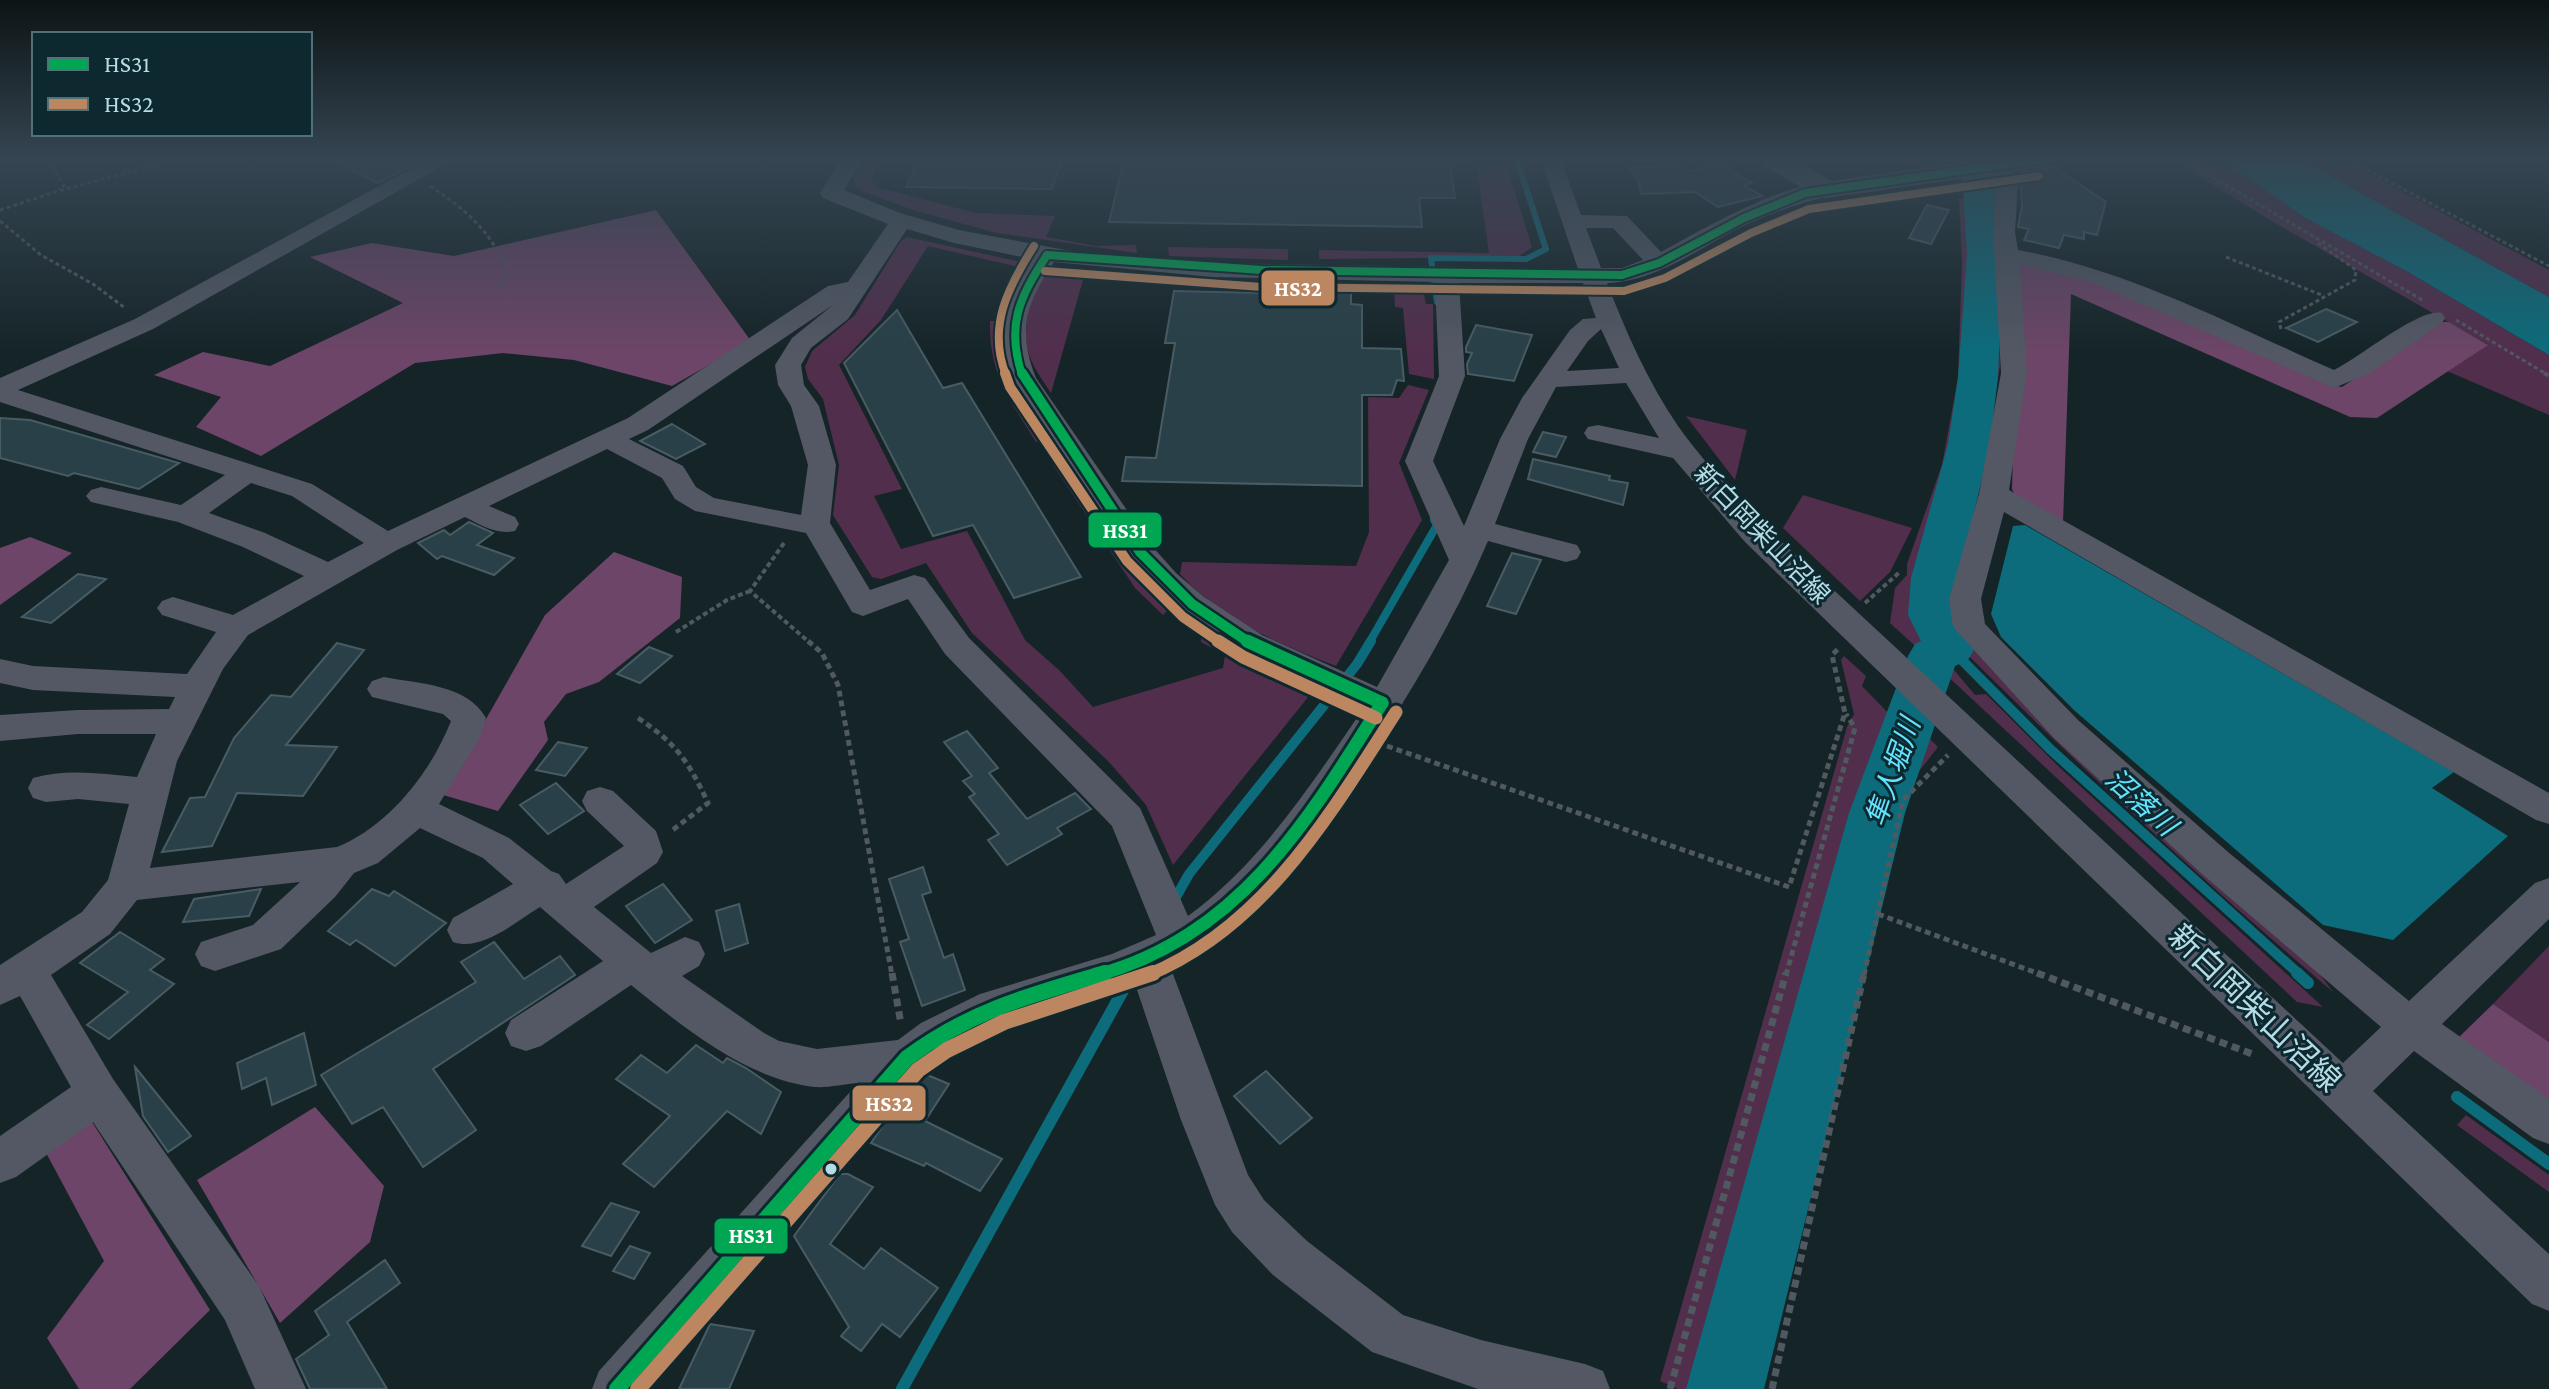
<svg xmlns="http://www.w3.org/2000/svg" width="2549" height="1389" viewBox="0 0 2549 1389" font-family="'Crimson Pro','Noto Sans JP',serif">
<rect width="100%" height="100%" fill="#152427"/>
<g fill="#522e4d">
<path d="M864 160H880L871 178 876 187 976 213 1055 216 1046 237 1097 246 1136 245 1137 253 997 233 913 210 859 190 853 179Z"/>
<path d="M1461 160H1505L1532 247 1518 257 1319 259V250L1489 253 1476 162Z"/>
<path d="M2172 160H2222L2307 219 2408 272 2549 355V415L2447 371 2487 344 2275 223Z"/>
<path d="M2301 160H2343L2549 270V297Z"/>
<path d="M1959 198 1968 199 1970 219 1975 326 1971 392 1958 445 1935 508 1931 538 1918 572 1921 617 1938 640 1923 653 1890 623 1895 588 1907 575V564L1942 465 1958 378 1962 260Z"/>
<path d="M1985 201 1996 202 2000 366 1982 474 1949 599 1951 618 1974 648 2305 954 2333 992C2199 878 2071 759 1947 634L1937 614 1950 531 1986 398 1990 334Z"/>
<path d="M907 237 1021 262 1025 267 1007 297 1003 296 1019 267 928 246 881 320 839 365 902 489 874 496 901 549 967 531 1025 640 1060 671 1093 707 1223 668 1225 655 1201 642 1202 633 1251 663 1313 691 1173 865 1146 805 1110 763 972 633 926 563 881 579 872 577 833 515 839 465 823 399 808 379 805 367 812 351 855 315 901 241Z"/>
<path d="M1168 247 1288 249V260L1169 256Z"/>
<path d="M1071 267 1086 269 1051 393C1042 379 1031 365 1027 348 1023 327 1030 282 1052 272 1058 270 1065 269 1071 267Z"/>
<path d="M1394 289 1423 290 1426 304H1433L1434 379 1409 374 1403 308 1395 307Z"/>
<path d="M990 321H999C998 377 1018 394 1048 439L1036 442C1009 399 989 374 990 321Z"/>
<path d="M1408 385 1429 390 1399 463 1422 520 1336 666C1278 643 1224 622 1180 574L1182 562 1356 566 1369 532 1368 397 1399 398Z"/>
<path d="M1686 416 1747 430 1735 480Z"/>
<path d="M1062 462C1096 512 1125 566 1170 608L1163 615 1135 588 1053 465Z"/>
<path d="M1803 495 1912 528 1890 572 1860 601 1783 528Z"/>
<path d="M1844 656 1866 676 1862 686 1895 720 1867 798 1712 1389H1678L1660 1381 1847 727 1854 714 1841 660Z"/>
<path d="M1949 664 1975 695 1986 694 2058 766 2323 1007 2297 1002 1943 672Z"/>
<path d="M1925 734 1938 747 1899 797 1758 1389H1739L1876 846 1896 784Z"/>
<path d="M2549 946V1042L2493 1004Z"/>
<path d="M2466 1115 2549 1175V1192L2457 1125Z"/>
</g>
<g fill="#6d4568">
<path d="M656 210 751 341 672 386 574 360 503 353 415 363 261 456 196 427 221 397 154 375 203 352 270 366 403 303 310 257 372 243 454 256Z"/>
<path d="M2026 261 2088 278 2337 386 2342 387 2440 322H2449L2488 345 2377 418 2350 417 2071 294 2063 523 2015 495 2012 489 2018 264Z"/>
<path d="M30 537 72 553 0 605V548Z"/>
<path d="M614 552 682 577 680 618 599 682 566 694 544 722 548 740 498 811 443 795 545 615Z"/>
<path d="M2493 1004 2549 1042V1108L2455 1041Z"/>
<path d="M315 1107 384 1186 370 1242 280 1323 197 1180Z"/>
<path d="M89 1117 210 1310 130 1389H79L47 1338 104 1261 44 1149Z"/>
</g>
<g fill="#0c6c7c">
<path d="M2222 160H2301L2549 297V355L2408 272 2307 219Z"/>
<path d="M2025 525 2454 772 2432 788 2508 836 2393 940 2323 925 2075 711 2001 637 1991 614 2013 526Z"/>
</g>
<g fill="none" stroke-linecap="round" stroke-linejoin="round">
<path stroke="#0c6c7c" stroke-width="6" d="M1437 302 1431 258 1526 259 1546 249 1517 160"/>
<path stroke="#0c6c7c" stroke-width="8" d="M1369 643 1437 525 1434 520"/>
<g stroke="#0c6c7c" stroke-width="10">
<path d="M1950 648 2050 749 2300 975"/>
<path d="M1172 904 1189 874 1357 664 1371 641"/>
</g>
<g stroke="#0c6c7c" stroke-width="12">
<path d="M2297 973 2308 983"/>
<path d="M2457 1097 2549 1164"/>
<path d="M902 1389 1131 976"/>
</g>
<path fill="#0c6c7c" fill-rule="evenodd" d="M1961 160H1993L2003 253 1998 377 1990 444 1959 578 1958 615 1975 648 1968 660 1955 666 1905 813 1764 1389H1686L1849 813 1908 656 1915 644 1921 641 1908 615 1911 578 1948 444 1958 377 1967 253Z"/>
</g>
<g fill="#294048" stroke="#485c64" stroke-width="2">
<path d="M334 160H421L378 183Z"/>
<path d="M919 160H1062L1052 189 906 187Z"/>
<path d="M1124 160 1450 163 1455 198H1419L1422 227 1109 222Z"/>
<path d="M1721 164 1752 183 1744 185 1762 196 1718 207 1695 192 1641 194 1639 183 1629 168 1680 166 1689 171Z"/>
<path d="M2054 167 2106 202 2097 235 2084 232V239L2064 235 2059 248 2024 240 2029 229 2018 227 2022 206 2020 173Z"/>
<path d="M1927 205 1949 210 1931 244 1909 238Z"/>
<path d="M1305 287 1351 288V304L1362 305V348L1401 349 1404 381 1397 380 1392 395H1362V486L1122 481 1126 457 1156 458 1175 343H1165L1174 291 1305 294Z"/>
<path d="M2326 309 2357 322 2318 342 2286 328Z"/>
<path d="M897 310 943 388 962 383 1081 577 1014 598 973 525 933 536 844 363Z"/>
<path d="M1476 325 1532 335 1514 381 1468 374 1467 364 1472 353 1466 352V347Z"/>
<path d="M0 418 30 420 179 463 139 489 74 473 68 476 0 458Z"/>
<path d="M672 424 705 444 676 459 640 441Z"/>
<path d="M1543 432 1566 437 1556 457 1533 452Z"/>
<path d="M1533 459 1610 476 1609 480 1628 483 1623 505 1528 479Z"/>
<path d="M469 522 493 533 477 545 514 558 494 575 442 556 437 559 418 543 444 530 450 535Z"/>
<path d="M1512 553 1541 560 1516 614 1487 606Z"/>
<path d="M78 574 106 579 51 623 22 617Z"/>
<path d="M337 643 364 650 286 745 337 747 303 796 237 793 212 846 162 852 190 798 205 797 234 738 271 695 291 697Z"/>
<path d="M649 647 672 656 640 683 617 674Z"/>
<path d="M967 731 998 768 989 773 1027 819 1075 793 1091 809 1057 828 1062 834 1007 865 988 840 999 834 969 797 975 794 963 781 972 776 944 742Z"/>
<path d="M558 742 587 748 565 776 536 770Z"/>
<path d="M556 783 584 811 548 834 520 805Z"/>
<path d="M923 867 931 892 922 895 944 958 953 954 965 990 922 1006 900 942 909 939 889 879Z"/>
<path d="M663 884 692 920 655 943 626 906Z"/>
<path d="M261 889 249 916 183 922 194 899Z"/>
<path d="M372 889 389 896 394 891 446 923 395 966 356 940 350 945 328 931Z"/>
<path d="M739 904 748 943 725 951 716 911Z"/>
<path d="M120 932 164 959 150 970 174 984 109 1039 87 1025 128 992 80 963Z"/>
<path d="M494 942 524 979 560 956 575 975 433 1069 476 1130 423 1167 383 1107 352 1124 321 1075 476 982 461 962Z"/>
<path d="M304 1033 316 1085 272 1105 266 1078 242 1089 237 1063Z"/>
<path d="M696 1045 723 1063 727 1058 746 1068 781 1092 761 1134 727 1111 654 1187 623 1164 670 1116 616 1079 641 1055 667 1073Z"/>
<path d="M135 1067 191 1136 168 1152 143 1116Z"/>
<path d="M1266 1071 1312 1118 1280 1144 1234 1096Z"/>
<path d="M925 1074 949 1084 925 1121 1002 1159 980 1191 926 1163 924 1166 871 1143 895 1108 902 1110Z"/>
<path d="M840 1174H848L873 1187 830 1244 864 1269 881 1248 938 1288 900 1337 882 1324 861 1351 841 1336 849 1327 794 1236Z"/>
<path d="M611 1203 639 1212 611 1256 582 1246Z"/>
<path d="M630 1246 650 1253 634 1279 613 1271Z"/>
<path d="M385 1260 400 1283 347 1322 387 1389H310L296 1359 329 1335 315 1311Z"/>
<path d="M710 1324 754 1331 729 1389H679Z"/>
</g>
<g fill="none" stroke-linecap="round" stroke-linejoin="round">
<g stroke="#505860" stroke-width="3" stroke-dasharray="4 3" stroke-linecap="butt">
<path d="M48 160 64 185 59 190"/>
<path d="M2183 160 2424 301"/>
<path d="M2348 160 2549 266"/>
<path d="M430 186C467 210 491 232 509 273L499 288"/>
<path d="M0 210 58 191 176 160"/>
<path d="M0 221 41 255 93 284 125 308"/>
<path d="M2226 257 2324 296"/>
<path d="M2456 320 2548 375"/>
<path d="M2281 329 2279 322 2355 280 2356 270 2318 243"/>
</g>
<g stroke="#505860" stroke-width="4" stroke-dasharray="5 3" stroke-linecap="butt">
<path d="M2544 373 2549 376"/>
<path d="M784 543 750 591 810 643"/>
<path d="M1865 603 1901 571"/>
<path d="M676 632 727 600 750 591"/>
</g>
<g stroke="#505860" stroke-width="5" stroke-dasharray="6 4" stroke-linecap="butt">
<path d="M808 641 822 653 838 685 892 975"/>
<path d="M638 718C676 743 689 762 708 803L670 832"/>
<path d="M1387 746 1789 887 1845 713 1832 655 1839 648"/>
<path d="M1878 914 2042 975"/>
<path d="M1786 975 1855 728 1846 714"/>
<path d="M1864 975 1903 800 1948 755"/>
</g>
<g stroke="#505860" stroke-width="7" stroke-dasharray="8 5" stroke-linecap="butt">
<path d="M892 973 901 1024"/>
<path d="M2037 973 2255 1055"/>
<path d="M1670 1389 1786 973"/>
<path d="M1772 1389 1864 973"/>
</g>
<path fill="#535864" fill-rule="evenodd" d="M427 160H453L153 329 18 390 312 484 388 531 628 418 828 286 848 282 888 224 823 198 820 193 841 160H862L844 190 900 213 959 230 1082 253 1213 263 1578 269 1541 160H1561L1581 215 1627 216 1661 252C1698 232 1793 175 1834 185L1837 190 1834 195C1800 203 1770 213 1739 228 1696 250 1657 281 1607 283 1626 332 1648 382 1678 426 1704 463 1736 495 1767 528L2343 1063 2381 1027 2202 874 2054 738 1953 627 1949 599 1979 494 2001 373 1993 232 1996 183 1989 165 1992 160H2008L2018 183 2015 232 2018 250C2129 270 2231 325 2334 370 2359 358 2420 307 2442 313L2445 318 2442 323 2370 373 2334 388 2089 281 2020 264 2027 373 2009 490 2549 793V824L2536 820 2004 512 1981 599 1985 624 2078 720 2228 852 2409 1001 2535 883 2549 878V919L2442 1024 2549 1099V1144L2533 1138 2414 1051 2373 1091 2549 1254V1311L2532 1304 1745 542 1673 458 1588 439 1584 433 1588 427 1598 425 1659 438 1626 383 1556 387 1528 439 1495 524 1577 545 1581 552 1577 559 1566 562 1488 541C1448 635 1393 723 1334 806 1308 842 1282 879 1250 910 1226 933 1199 952 1170 966L1248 1175 1264 1200 1307 1241 1403 1315 1481 1340 1585 1364 1603 1371 1610 1389H1478L1372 1352 1273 1275 1232 1232 1215 1205 1181 1120 1134 981 1007 1020 951 1049 922 1071 650 1389H592L599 1371 858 1083C844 1084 828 1088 814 1087 744 1078 685 1028 631 985L541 1046 526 1051 511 1046 505 1033 511 1020 603 961 540 907C515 922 482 952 453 942L447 930 453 918 513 884 483 858 420 828 378 863 354 873 335 897 281 949 215 971 201 966 195 954 201 942 253 925 300 882 137 900 110 934 51 975 113 1079 259 1286 306 1389H255L225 1320 93 1122 16 1177 0 1183V1136L71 1087 20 996 0 1005V965L82 912 108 880 129 804 78 799 46 802 33 798 28 788 33 778C67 768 102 774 137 777L156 734H78L0 741V715L78 710 169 709 175 697 33 690 0 683V659L33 666 187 674 216 632 162 615 157 608 162 601 173 597 233 615 304 576 243 547 178 522 91 502 86 496 91 490 101 487 181 505 225 475 0 402V378L135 319ZM1586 228H1613L1643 260 1622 268H1601ZM907 229 954 243 1032 259C1004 302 991 328 1010 378 1059 452 1113 553 1180 610 1233 655 1300 682 1363 709 1312 783 1261 863 1188 916L1140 808 969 638 925 578 914 575 870 590 830 523 836 465 819 406 804 385 801 365 811 348 848 319ZM1054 262 1213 277 1435 282 1439 376 1405 461 1449 560 1377 687 1262 635 1204 597 1176 573 1151 545 1036 378C1017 330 1026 304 1054 262ZM1459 283H1583L1596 318 1583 319 1570 330 1522 398 1500 439 1464 526 1433 461 1465 376ZM833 305 792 338 775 365 778 385 791 406 808 465 801 515 714 498 696 487 683 466 629 439 648 430ZM1601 329 1619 368 1567 371 1588 341ZM607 449 662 478 675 499 695 511 806 533 852 612 863 616 908 599 945 654 1112 826 1156 935 1112 954 980 994 921 1023 898 1040 817 1049 779 1041 764 1033 682 976 699 966 705 954 699 942 685 937 651 953 594 907 657 863 663 852 656 831 613 791 600 787 587 791 582 801 587 811 624 846 566 884 559 874 551 871 509 838 439 804 480 737 486 718C467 684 419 684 384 677L372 681 367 689 372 697 443 714 451 721C431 772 389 826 337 847L150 868 177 761 223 669 248 635 397 550 465 517C481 525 496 535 515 531L519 524 515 517 489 506ZM251 483 292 496 364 543 328 562 265 533 209 513Z"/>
<path fill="#505967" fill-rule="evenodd" d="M1761 160H1794L1831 181 1981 160H2051L2047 166 2037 168 1826 198 1816 196 1765 166Z"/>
<defs>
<g id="bus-1-far3">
<path d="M1047 255 1262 270 1622 275 1659 263 1744 218 1805 193 2037 160"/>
<path d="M1022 375C1006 325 1019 298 1047 255"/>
</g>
<path id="bus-1-far2" d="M1022 373 1140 552 1192 604 1250 643"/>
<g id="bus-1-far1">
<path d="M1247 641 1382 703"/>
<path d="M1098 975C1240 935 1308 821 1382 703"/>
</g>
<path id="bus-1" d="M617 1389 907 1058C970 1011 1030 995 1105 973"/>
<g id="bus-2-far3">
<path d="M1045 271 1262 287 1624 291 1665 278 1751 233 1809 209 2039 176"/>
<path d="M1006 375C987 327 1008 287 1034 246"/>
</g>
<path id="bus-2-far2" d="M1005 373 1010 387 1127 561 1183 617 1221 643"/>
<g id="bus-2-far1">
<path d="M1218 641 1243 657 1376 718"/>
<path d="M1148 975C1265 927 1331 813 1396 712"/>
</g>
<path id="bus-2" d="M638 1389 918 1070 947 1050 1004 1022 1153 973"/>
</defs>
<use href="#bus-1-far3" stroke="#0d292f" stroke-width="12"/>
<use href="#bus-1-far2" stroke="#0d292f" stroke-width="15"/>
<use href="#bus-1-far1" stroke="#0d292f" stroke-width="19"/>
<use href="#bus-1" stroke="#0d292f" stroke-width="22"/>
<use href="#bus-2-far3" stroke="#0d292f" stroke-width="12"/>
<use href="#bus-2-far2" stroke="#0d292f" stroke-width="15"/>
<use href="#bus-2-far1" stroke="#0d292f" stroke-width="19"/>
<use href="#bus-2" stroke="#0d292f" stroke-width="22"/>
<use href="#bus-1-far3" stroke="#00a651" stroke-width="8"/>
<use href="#bus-1-far2" stroke="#00a651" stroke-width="10"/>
<use href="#bus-1-far1" stroke="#00a651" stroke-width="13"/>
<use href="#bus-1" stroke="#00a651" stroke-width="16"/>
<use href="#bus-2-far3" stroke="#bb8660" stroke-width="8"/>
<use href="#bus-2-far2" stroke="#bb8660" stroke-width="10"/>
<use href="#bus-2-far1" stroke="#bb8660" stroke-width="13"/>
<use href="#bus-2" stroke="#bb8660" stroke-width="16"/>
</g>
<linearGradient id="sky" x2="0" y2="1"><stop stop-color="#0c1415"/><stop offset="0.45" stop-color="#354552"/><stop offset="1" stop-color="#354552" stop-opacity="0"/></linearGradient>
<rect width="2549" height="354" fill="url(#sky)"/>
<circle fill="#b5dce6" stroke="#0d292f" stroke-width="3" cx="831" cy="1169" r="7"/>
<g text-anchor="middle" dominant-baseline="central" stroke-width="6" stroke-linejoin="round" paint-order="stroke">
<g font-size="26" fill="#b5dce6" stroke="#0d292f">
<text transform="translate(1762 534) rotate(46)">新白岡柴山沼線</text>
</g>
<g font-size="28" font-style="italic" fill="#64e3fe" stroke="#0d292f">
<text transform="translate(1893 772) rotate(-71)">隼人堀川</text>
<text transform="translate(2141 802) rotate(42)">沼落川</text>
</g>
<g font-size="32" fill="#b5dce6" stroke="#0d292f">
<text transform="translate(2255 1008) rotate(44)">新白岡柴山沼線</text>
</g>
</g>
<g stroke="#0d292f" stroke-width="3">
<rect x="1260" y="269" width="76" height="38" rx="8" fill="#bb8660"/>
<rect x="1087" y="511" width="76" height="38" rx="8" fill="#00a651"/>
<rect x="851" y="1084" width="76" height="38" rx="8" fill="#bb8660"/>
<rect x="713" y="1217" width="76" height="38" rx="8" fill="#00a651"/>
</g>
<g font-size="22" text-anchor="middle" font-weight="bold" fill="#fff">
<text x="1298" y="296">HS32</text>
<text x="1125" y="538">HS31</text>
<text x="889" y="1111">HS32</text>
<text x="751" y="1243">HS31</text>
</g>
<rect x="32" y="32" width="280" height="104" fill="#0d292f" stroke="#507178" stroke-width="2"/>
<rect x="48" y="58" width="40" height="12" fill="#00a651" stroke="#507178" stroke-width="2"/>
<text x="104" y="72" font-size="24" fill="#b5dce6">HS31</text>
<rect x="48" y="98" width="40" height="12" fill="#bb8660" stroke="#507178" stroke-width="2"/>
<text x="104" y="112" font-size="24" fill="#b5dce6">HS32</text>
</svg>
